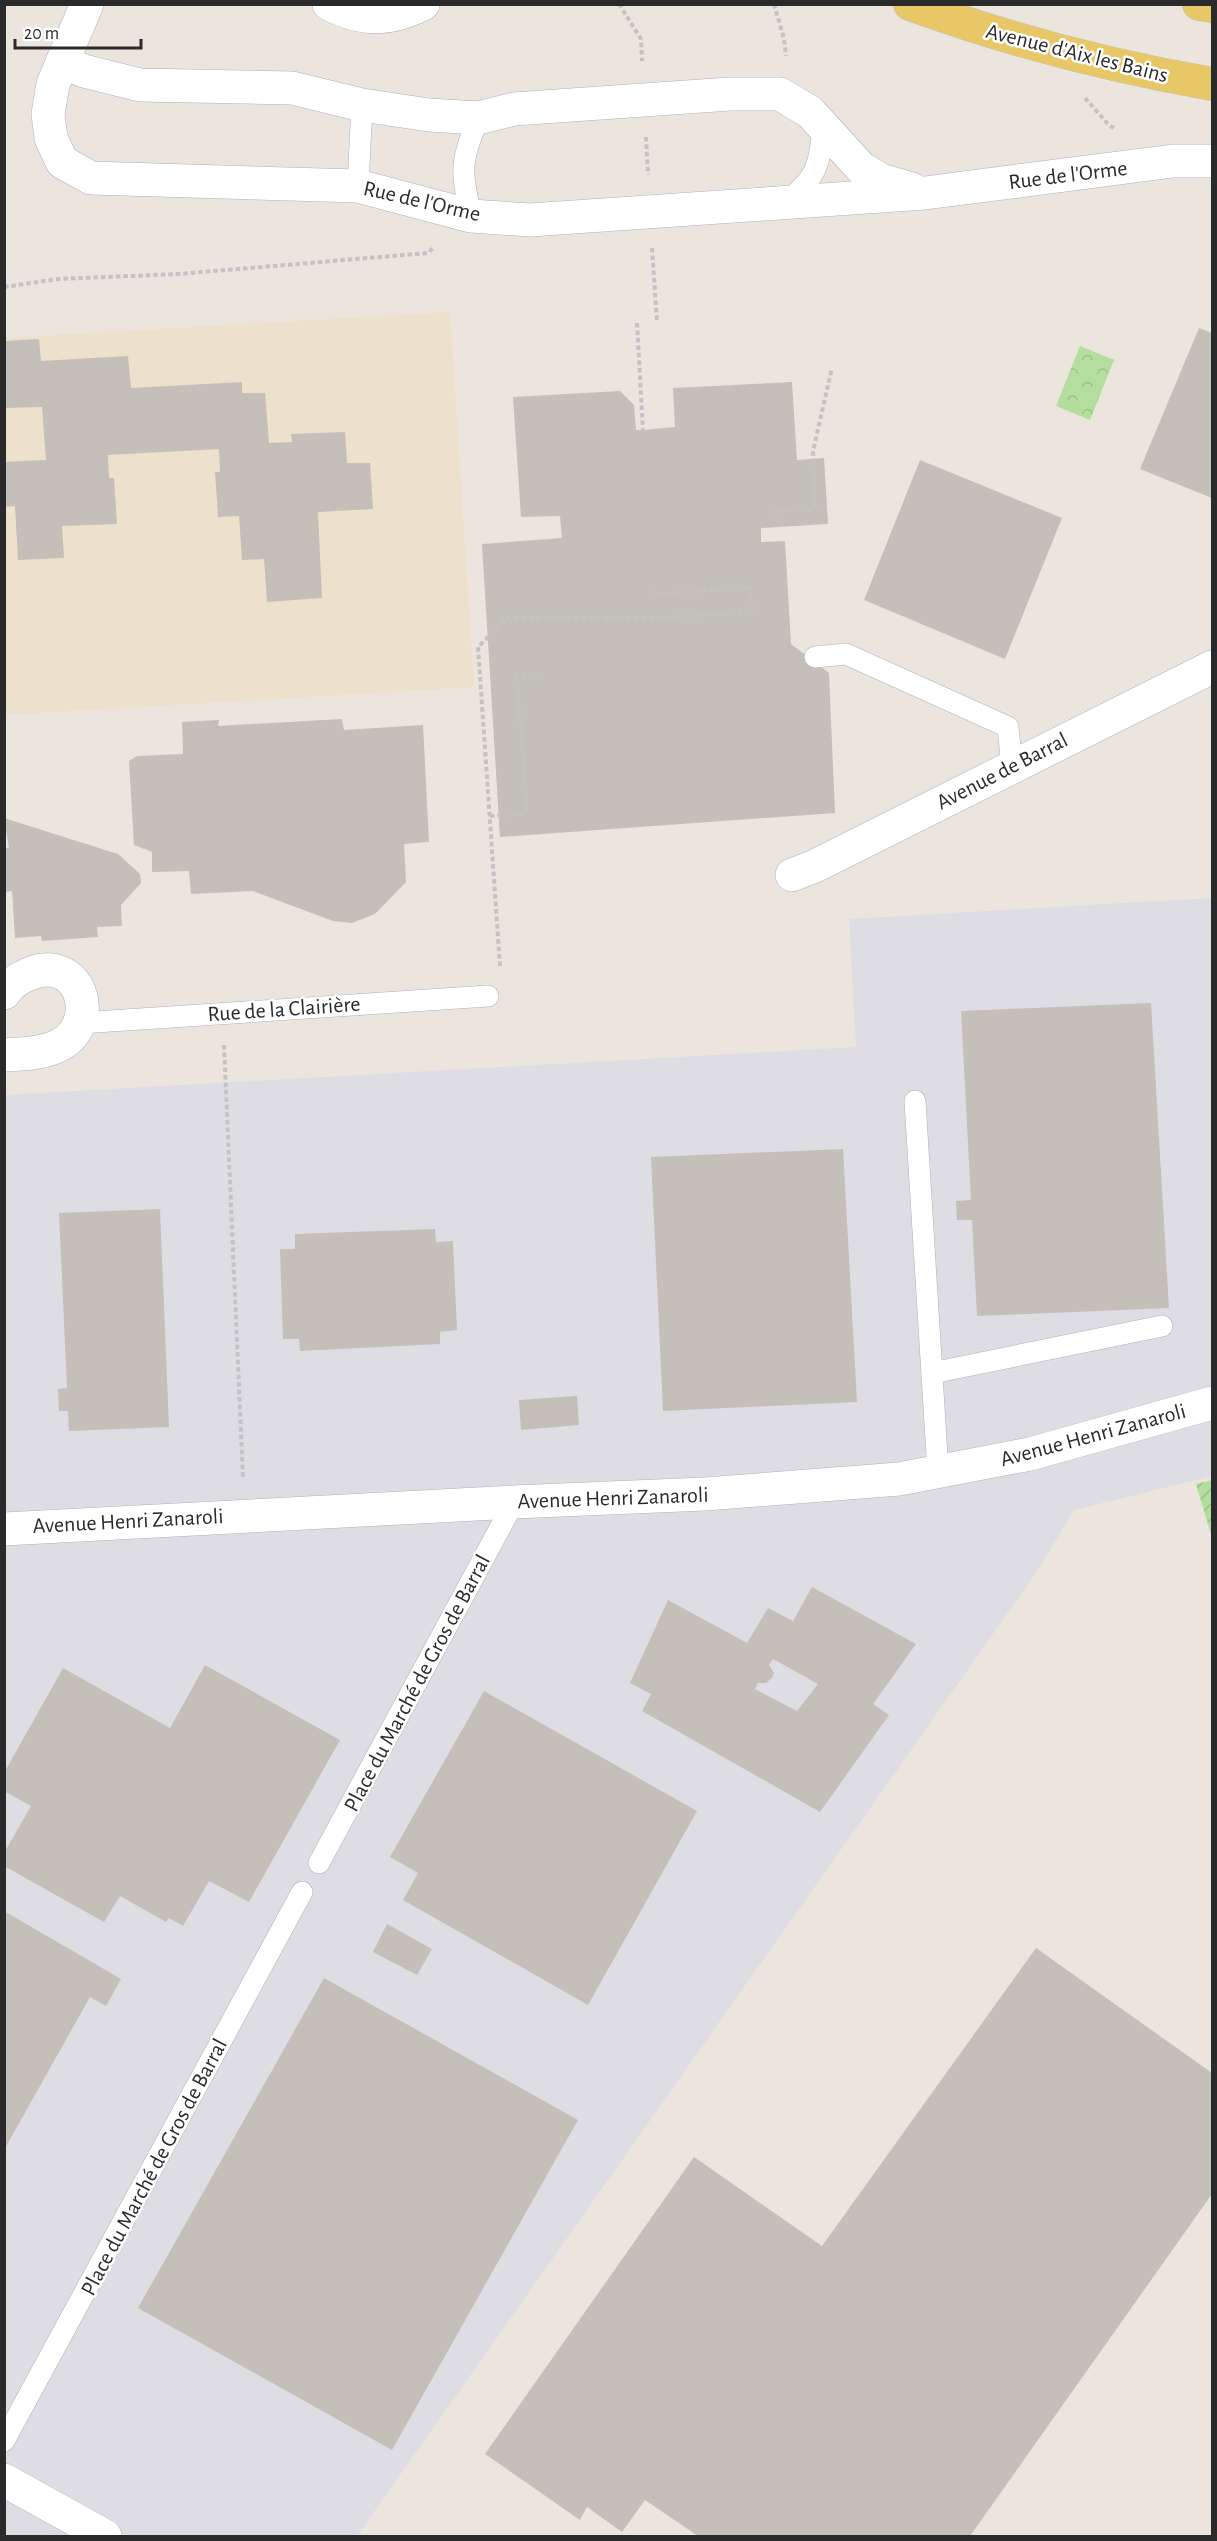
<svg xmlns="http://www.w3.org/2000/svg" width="1217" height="2541" viewBox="0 0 1217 2541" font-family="'Alegreya Sans',sans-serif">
<defs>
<pattern id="forest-crowns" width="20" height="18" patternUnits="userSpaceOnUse" patternTransform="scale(1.5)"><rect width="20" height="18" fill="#b4de9d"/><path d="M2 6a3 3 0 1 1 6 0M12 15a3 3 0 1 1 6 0" fill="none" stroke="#9bbf87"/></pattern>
<pattern id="garden-furrows" width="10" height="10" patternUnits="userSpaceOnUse" patternTransform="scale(1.5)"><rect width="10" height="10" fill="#b4de9d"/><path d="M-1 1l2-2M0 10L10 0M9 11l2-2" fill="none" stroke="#9bbf87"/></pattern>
</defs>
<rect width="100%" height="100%" fill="#ebe5dd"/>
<path fill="#dfdde4" d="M1212 898V1476L1074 1510 1038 1570 357 2536H5V1095L856 1047 849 919Z"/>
<path fill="#ece1cd" d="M450 312 474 687 5 715V338Z"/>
<path fill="url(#forest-crowns)" d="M1080 346 1114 360 1090 420 1056 406Z"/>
<path fill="url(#garden-furrows)" d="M1212 1480V1538L1196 1484Z"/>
<g fill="#c4bfb8" fill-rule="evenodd">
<path d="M1199 328 1212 333V498L1140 469Z"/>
<path d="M39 339 41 361 128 356 131 388 242 382V393H265L269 443 292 442 291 434 345 432 347 463H370L373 509 318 512 322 598 267 602 264 559 242 560 239 516 218 517 215 472H220L219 449 108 455 109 478H114L117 524 62 526 64 558 18 560 15 506 4 507V462L46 460 42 407 4 408V341Z"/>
<path d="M792 382 797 460 824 458 828 524 761 528V542L785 541 791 644 829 673 835 813 500 837 482 544 562 538 560 516 521 517 513 397 620 391 634 405 636 430H643L675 427 673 388Z"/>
<path d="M920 460 1062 518 1005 659 864 600Z"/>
<path d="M342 719 344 730 423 725 429 842 404 844 406 882 375 914 352 923 333 921 253 891 191 894 189 871 152 872V852L134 845 129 761 137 756 183 754 182 722 219 720 218 726Z"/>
<path d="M4 818 118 854 140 874 141 883 121 905 122 926 97 927 98 937 42 941 41 936 15 938 12 891 5 892V848H9Z"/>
<path d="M1151 1003 1169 1308 977 1316 972 1220H957L956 1201 971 1200 961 1011Z"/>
<path d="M843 1149 857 1402 663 1411 651 1157Z"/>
<path d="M160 1209 169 1427 69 1431 68 1411H59L58 1389 67 1388 59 1213Z"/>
<path d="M435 1229 436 1242 453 1241 457 1330 440 1332V1344L300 1351 299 1339H283L280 1249H295V1234Z"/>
<path d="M577 1396 579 1425 521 1430 519 1400Z"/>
<path d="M812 1587 916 1644 873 1704 889 1715 820 1812 642 1711 651 1694 630 1683 668 1600 747 1643 768 1608 793 1621ZM773 1659 818 1684 797 1711 755 1689 758 1683H766L772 1678 774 1673 769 1665Z"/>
<path d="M205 1665 340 1740 249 1902 209 1881 183 1926 169 1918 166 1922 120 1896 104 1922 4 1866V1853L31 1806 4 1791V1773L63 1668 170 1728Z"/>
<path d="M484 1691 697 1811 588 2005 403 1900 418 1873 390 1857Z"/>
<path d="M4 1911 121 1979 106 2006 90 1997 4 2150Z"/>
<path d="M387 1924 432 1949 417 1975 373 1952Z"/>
<path d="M1036 1948 1212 2073V2194L970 2536H698L645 2500 622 2532 587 2507 580 2520 485 2454 694 2157 822 2246Z"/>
<path d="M324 1978 578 2120 392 2450 138 2308Z"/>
</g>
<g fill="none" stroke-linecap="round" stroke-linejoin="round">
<defs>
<g id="lane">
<path d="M358 186 362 105"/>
<path d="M786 202C816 178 820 166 823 127"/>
<path d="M471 216C460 168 461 163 478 118"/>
<path d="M815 657 846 654 1008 727 1012 767"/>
<path d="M80 1023 488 996"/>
<path d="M915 1101 938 1472"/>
<path d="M932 1373 1162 1326"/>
<path d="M319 1863 514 1502"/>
<path d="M4 2441 302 1892"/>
</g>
<g id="street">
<path d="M87 4 53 84 48 114 51 138 62 162 91 178 358 186 471 216 530 220 925 193 1173 161H1212"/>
<path d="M329 4C362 21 389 21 423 4"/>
<path d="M62 62 84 71 140 85 292 88 362 105 429 115 478 118 514 109 730 94H780L810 112 861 168 881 180 912 189"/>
<path d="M792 875 815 866 1212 667"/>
<path d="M4 993C10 984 19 978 29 974 84 951 105 1032 50 1049 36 1054 20 1054 4 1055"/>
</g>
<g id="secondary">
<path d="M4 1529 514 1502 705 1494 899 1479 1030 1454 1212 1403"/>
<path d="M4 2480 105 2536"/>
</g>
<g id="primary">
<path d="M910 4C1009 40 1109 66 1212 84"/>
<path d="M1199 4 1212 6"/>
</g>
</defs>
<use href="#lane" stroke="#adb0ba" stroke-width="22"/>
<use href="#street" stroke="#adb0ba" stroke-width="34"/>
<use href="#secondary" stroke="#adb0ba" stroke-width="34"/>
<use href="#primary" stroke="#c3c3c3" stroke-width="34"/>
<g stroke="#c3c3c3" stroke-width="4" stroke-dasharray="4.5 3" stroke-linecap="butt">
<path d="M619 4 641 39 642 61"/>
<path d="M774 4 784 39 786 56"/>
<path d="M1085 98 1108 124 1115 129"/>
<path d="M646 137 648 175"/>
<path d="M652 248 657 322"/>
<path d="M4 287 58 279 178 274 428 253 434 247"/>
<path d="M637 323 643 430"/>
<path d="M770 512 815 508 813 451 832 368"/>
<path d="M490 816 527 814 517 676 540 674"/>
<path d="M500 966 478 647 507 618H661L753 612 750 588 653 594V589"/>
<path d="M224 1045 243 1478"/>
</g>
<use href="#lane" stroke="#fff" stroke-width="21"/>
<use href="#street" stroke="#fff" stroke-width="33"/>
<use href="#secondary" stroke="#fff" stroke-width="33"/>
<use href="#primary" stroke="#e7c766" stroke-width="33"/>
</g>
<g text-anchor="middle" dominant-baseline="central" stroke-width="5" stroke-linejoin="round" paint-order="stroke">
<g font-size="22" fill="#2a2a2a" stroke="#fff">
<text transform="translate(1077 53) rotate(14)">Avenue d'Aix les Bains</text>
<text transform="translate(1068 175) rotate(-7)">Rue de l'Orme</text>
<text transform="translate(422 201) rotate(13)">Rue de l'Orme</text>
<text transform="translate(1002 771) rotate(-27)">Avenue de Barral</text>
<text transform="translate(284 1009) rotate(-4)">Rue de la Clairière</text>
<text transform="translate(1093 1435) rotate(-15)">Avenue Henri Zanaroli</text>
<text transform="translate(613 1498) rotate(-2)">Avenue Henri Zanaroli</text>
<text transform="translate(128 1521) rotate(-3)">Avenue Henri Zanaroli</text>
<text transform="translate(417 1683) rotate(-62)">Place du Marché de Gros de Barral</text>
<text transform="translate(154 2167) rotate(-62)">Place du Marché de Gros de Barral</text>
</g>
</g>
<rect width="1217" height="2541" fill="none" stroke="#2a2a2a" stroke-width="12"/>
<path d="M15 39v9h126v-9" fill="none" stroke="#2a2a2a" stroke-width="3"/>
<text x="24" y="39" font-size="18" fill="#2a2a2a" stroke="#ffffff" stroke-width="4.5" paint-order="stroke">20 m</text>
</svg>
